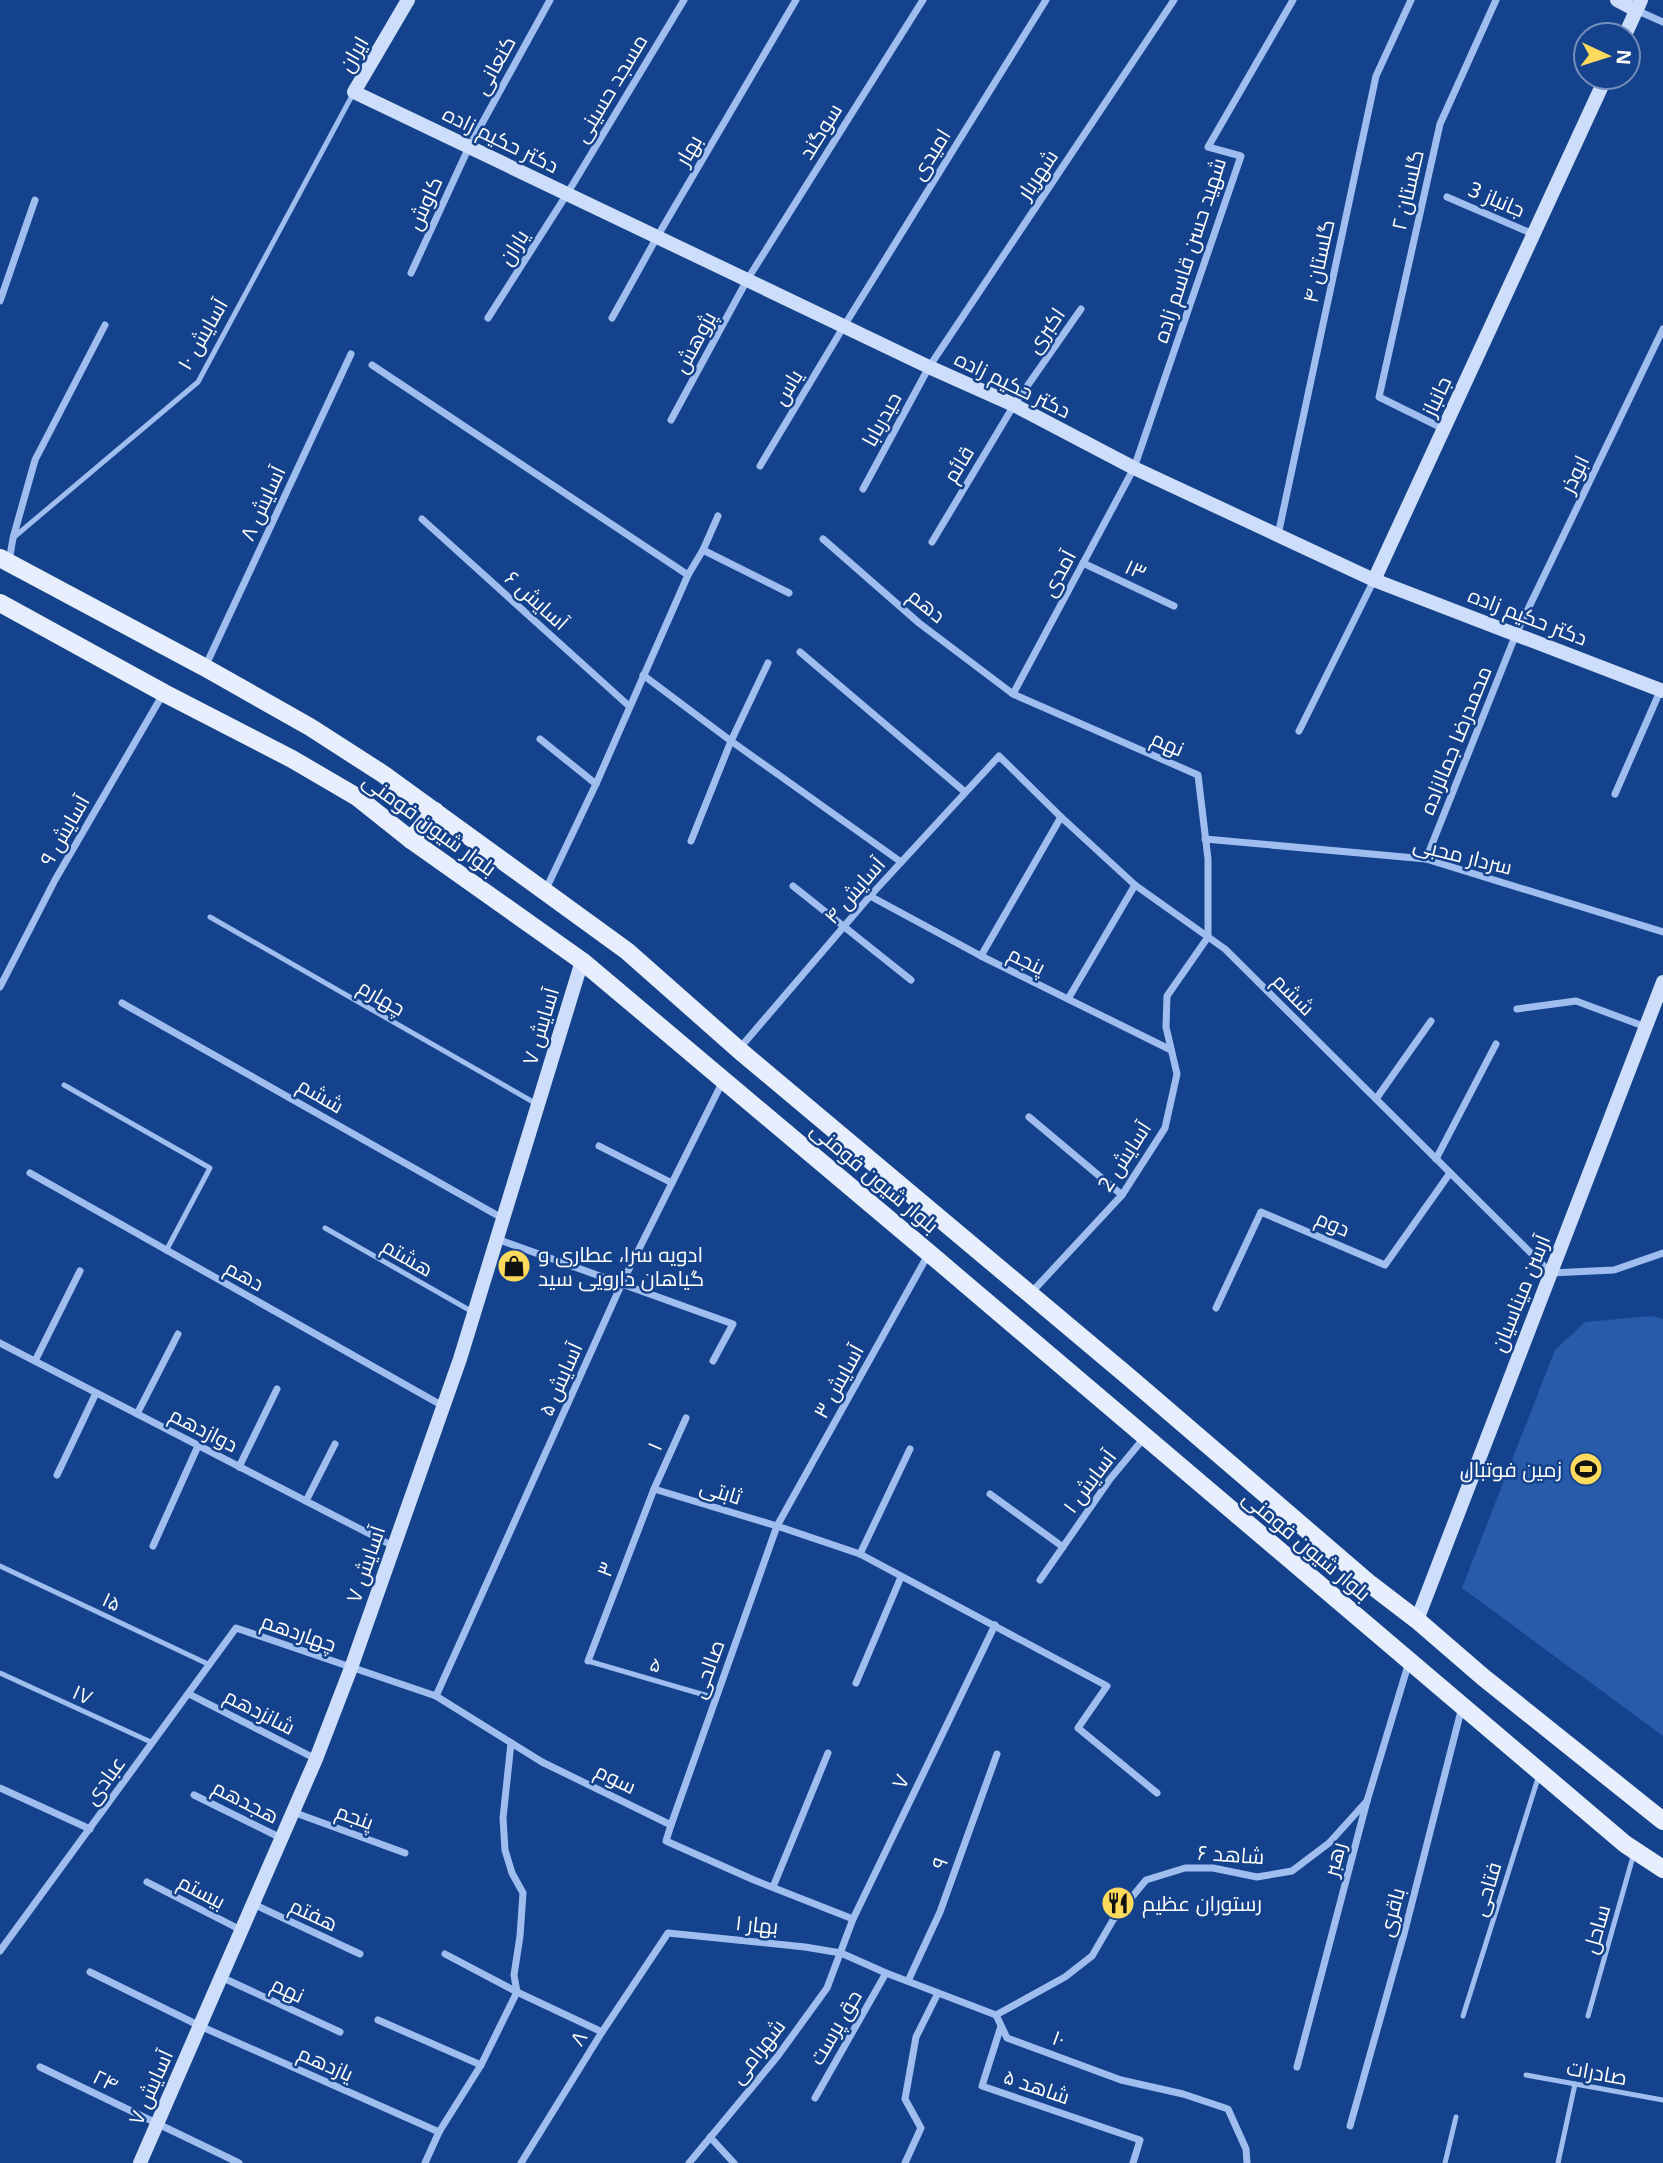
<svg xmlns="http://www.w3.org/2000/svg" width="1663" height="2163" viewBox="0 0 1663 2163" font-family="'Noto Sans',Cairo,sans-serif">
<rect width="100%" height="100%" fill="#15428c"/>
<path fill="#285baa" d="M1652 1316 1663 1319V1736L1462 1588 1555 1350 1585 1322Z"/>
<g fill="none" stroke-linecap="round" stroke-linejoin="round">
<g stroke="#9fbeef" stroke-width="5">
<path d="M13 538 198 382 354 92"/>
<path d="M210 917 535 1103"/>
<path d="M64 1085 210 1168 166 1251"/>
<path d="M325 1228 471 1311"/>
<path d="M0 1566 210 1665"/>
<path d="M588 1661 715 1698"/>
<path d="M0 1673 153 1743"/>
<path d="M1463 2016 1539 1775"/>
<path d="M1588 2016 1634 1853"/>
<path d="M1526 2075 1663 2100"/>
<path d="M1445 2163 1456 2117"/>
<path d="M1558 2163 1575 2084"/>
</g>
<g stroke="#9fbeef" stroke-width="7">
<path d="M1636 10 1663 22"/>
<path d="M1447 197 1533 234"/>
<path d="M411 273 469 147 550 0"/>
<path d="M0 301 35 200"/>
<path d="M488 318 567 194 684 0"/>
<path d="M612 318 657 237 796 0"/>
<path d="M372 365 688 575"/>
<path d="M671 420 747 280 923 0"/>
<path d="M1444 429 1379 397 1440 124 1496 0"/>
<path d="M760 466 844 326 1046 0"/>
<path d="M863 489 929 367 1174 0"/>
<path d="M422 519 629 706"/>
<path d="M1278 535 1376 76 1411 0"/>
<path d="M823 539 919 623 1013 694 1198 775 1208 859V937L1167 996 1166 1027 1177 1074 1165 1128 1122 1195 1030 1294"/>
<path d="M932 542 1014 405 1081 309"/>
<path d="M703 550 789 593"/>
<path d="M9 562 13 538 35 460 105 325"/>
<path d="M1083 563 1174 606"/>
<path d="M800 652 965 792"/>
<path d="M205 667 351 354"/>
<path d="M643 675 731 741 901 862"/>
<path d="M1013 694 1134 468 1241 156 1208 147 1293 0"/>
<path d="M1299 731 1374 580"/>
<path d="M540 739 596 784"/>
<path d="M1615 794 1661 689"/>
<path d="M1205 839 1426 859 1663 932"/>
<path d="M691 841 731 741 768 663"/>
<path d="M1426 859 1516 634 1663 329"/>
<path d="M793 886 911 980"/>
<path d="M545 891 596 784 688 575 703 550 718 516"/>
<path d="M870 896 981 956 1171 1050"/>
<path d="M981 956 1061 817"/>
<path d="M0 987 55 880 163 694"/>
<path d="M1068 999 1135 885"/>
<path d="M122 1003 502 1218"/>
<path d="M1517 1009 1576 1001 1646 1027"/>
<path d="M739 1049 870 896 999 756 1061 817 1135 885 1225 949 1551 1273 1614 1270 1663 1253"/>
<path d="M1376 1099 1431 1021"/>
<path d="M1029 1117 1122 1195"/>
<path d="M599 1146 672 1183"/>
<path d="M1436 1159 1496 1044"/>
<path d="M30 1173 443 1406"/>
<path d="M497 1239 733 1324 713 1361"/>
<path d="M1216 1308 1261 1212 1385 1265 1450 1173"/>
<path d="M0 1343 393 1546"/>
<path d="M35 1361 80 1271"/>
<path d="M137 1414 178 1334"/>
<path d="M239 1467 277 1389"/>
<path d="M57 1475 96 1393"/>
<path d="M654 1489 777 1526 860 1554 1107 1686 1078 1728 1157 1793"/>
<path d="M990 1494 1063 1547"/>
<path d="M306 1501 335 1444"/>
<path d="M153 1546 198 1446"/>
<path d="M860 1554 910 1449"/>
<path d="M1040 1580 1110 1479 1144 1438"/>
<path d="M588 1661 654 1489 686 1418"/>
<path d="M856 1683 901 1577"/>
<path d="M189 1694 316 1759"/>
<path d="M436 1696 622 1283 723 1081"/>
<path d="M0 1788 90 1829"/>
<path d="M194 1795 281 1838"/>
<path d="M293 1812 405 1853"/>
<path d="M671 1825 777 1526 929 1253"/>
<path d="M147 1882 241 1930"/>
<path d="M773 1887 828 1753"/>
<path d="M253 1904 360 1954"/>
<path d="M0 1951 236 1628 436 1696 542 1762 671 1825 666 1841 754 1880 853 1919"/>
<path d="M445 1954 517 1992 602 2032"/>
<path d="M90 1972 200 2026 439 2132"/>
<path d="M221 1977 340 2032"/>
<path d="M908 1981 940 1912 997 1754"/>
<path d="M996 2015 1065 1977 1092 1956 1113 1920 1146 1880 1185 1868H1213L1257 1877 1292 1871 1329 1843 1367 1801"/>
<path d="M378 2020 481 2065"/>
<path d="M1001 2026 982 2086 1140 2140 1133 2163"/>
<path d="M40 2067 239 2163"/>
<path d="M1297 2067 1367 1801 1409 1662"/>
<path d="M815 2098 886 1973"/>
<path d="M1350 2126 1404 1934 1462 1707"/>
<path d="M710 2137 734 2163"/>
<path d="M425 2163 439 2132 481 2065 517 1992 514 1975 520 1936 523 1893 512 1873 505 1850 503 1818 511 1743"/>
<path d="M521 2163 602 2032 668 1933 805 1947 841 1953 886 1973 996 2015 1007 2038 1121 2080 1183 2094 1228 2109 1246 2149 1247 2163"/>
<path d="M689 2163 777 2057 827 1988 853 1919 995 1625"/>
<path d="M905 2163 921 2128 905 2099 916 2037 938 1993"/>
</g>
<g stroke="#ccdefb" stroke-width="14">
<path d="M408 0 354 92 929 367 1014 405 1134 468 1374 580 1663 691"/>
<path d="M1617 0 1636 10"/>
<path d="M1625 35 1641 0"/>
<path d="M1374 580 1606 77"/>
<path d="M1417 1620 1663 982"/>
<path d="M140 2163 316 1759 351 1668 460 1359 582 961"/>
</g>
<g stroke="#e7efff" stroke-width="18">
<path d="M0 558 204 667 310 727 383 774 627 951 739 1050 1130 1378 1370 1584 1417 1620 1483 1677 1663 1821"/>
<path d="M0 603 164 693 292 759 357 797 411 840 582 961 929 1253 1625 1844 1663 1869"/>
<path d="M411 840 435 811"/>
</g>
</g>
<defs>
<symbol id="shop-disc" viewBox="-11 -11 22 22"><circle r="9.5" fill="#ffda5d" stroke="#15428c"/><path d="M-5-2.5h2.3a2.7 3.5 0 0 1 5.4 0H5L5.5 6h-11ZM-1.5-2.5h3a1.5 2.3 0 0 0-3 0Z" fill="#111"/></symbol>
<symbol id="stadium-disc" viewBox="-11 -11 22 22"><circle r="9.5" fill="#ffda5d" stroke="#15428c"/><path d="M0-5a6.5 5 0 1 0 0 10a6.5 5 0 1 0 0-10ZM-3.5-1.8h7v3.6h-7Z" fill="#111"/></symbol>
<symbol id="restaurant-disc" viewBox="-11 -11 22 22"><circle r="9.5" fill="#ffda5d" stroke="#15428c"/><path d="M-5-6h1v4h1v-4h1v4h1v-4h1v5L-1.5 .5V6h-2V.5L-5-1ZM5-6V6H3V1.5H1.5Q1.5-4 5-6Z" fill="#111"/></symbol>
</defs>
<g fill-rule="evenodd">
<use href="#shop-disc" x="495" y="1247" width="38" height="38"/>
<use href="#stadium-disc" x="1567" y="1450" width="38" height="38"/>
<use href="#restaurant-disc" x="1099" y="1884" width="38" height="38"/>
</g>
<g text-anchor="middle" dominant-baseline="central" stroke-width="5" stroke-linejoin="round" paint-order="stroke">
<g font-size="21" fill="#fff" stroke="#15428c">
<text transform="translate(353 54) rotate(-60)">ایران</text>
<text transform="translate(494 65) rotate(-61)">کنعانی</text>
<text transform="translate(610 88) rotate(-59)">مسجد حسینی</text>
<text transform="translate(820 131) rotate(-58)">سوگند</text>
<text transform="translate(501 139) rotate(26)">دکتر حکیم زاده</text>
<text transform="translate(688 150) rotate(-60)">بهار</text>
<text transform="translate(930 154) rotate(-58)">امیدی</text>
<text transform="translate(1037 174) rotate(-56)">شهریار</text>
<text transform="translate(1407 190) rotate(-77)">گلستان ۲</text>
<text transform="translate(1497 199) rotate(23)">جانباز 3</text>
<text transform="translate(424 203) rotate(-65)">کاوش</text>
<text transform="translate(513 247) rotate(-58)">یاران</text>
<text transform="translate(1189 250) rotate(-72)">شهید حسن قاسم زاده</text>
<text transform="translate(1318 261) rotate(-78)">گلستان ۴</text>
<text transform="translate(1045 330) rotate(-55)">اکبری</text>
<text transform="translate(202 334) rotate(-60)">آسایش ‍۱۰</text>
<text transform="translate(694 342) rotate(-62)">پژوهش</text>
<text transform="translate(1013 384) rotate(26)">دکتر حکیم زاده</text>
<text transform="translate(787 387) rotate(-59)">یاس</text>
<text transform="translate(1436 396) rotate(-65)">جانباز</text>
<text transform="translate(881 419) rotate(-61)">حیدربابا</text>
<text transform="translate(958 464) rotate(-59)">قائم</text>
<text transform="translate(1574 474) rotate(-64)">ابوذر</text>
<text transform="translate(262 503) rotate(-65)">آسایش ۸</text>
<text transform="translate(1136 569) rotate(25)">۱۳</text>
<text transform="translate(1058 573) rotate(-62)">آمدی</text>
<text transform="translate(537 600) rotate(42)">آسایش ۶</text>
<text transform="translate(927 605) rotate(39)">دهم</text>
<text transform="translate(1528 616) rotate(21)">دکتر حکیم زاده</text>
<text transform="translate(1455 740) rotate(-68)">محمدرضا جمالزاده</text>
<text transform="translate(1168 743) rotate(24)">نهم</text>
<text transform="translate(430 824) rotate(36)">بلوار شیون فومنی</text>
<text transform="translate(64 830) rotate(-60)">آسایش ۹</text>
<text transform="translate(1463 855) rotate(14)">سردار محبی</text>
<text transform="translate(854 890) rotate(-49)">آسایش ۴</text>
<text transform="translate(1027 960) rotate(26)">پنجم</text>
<text transform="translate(1294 994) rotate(45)">ششم</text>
<text transform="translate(382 997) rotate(30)">چهارم</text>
<text transform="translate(540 1026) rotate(-73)">آسایش ۷</text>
<text transform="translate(321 1095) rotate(30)">ششم</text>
<text transform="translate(1124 1156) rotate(-57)">آسایش 2</text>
<text transform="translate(875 1177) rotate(40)">بلوار شیون فومنی</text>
<text transform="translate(1333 1223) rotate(23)">دوم</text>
<text transform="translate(408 1257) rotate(30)">هشتم</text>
<text transform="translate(245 1275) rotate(29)">دهم</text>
<text transform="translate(1520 1293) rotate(-68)">آرسن میناسیان</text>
<text transform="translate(560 1379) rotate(-66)">آسایش ۵</text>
<text transform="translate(838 1381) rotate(-61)">آسایش ۳</text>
<text transform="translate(204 1429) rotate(27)">دوازدهم</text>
<text transform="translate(654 1446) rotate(-66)">۱</text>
<text transform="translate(1089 1481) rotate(-53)">آسایش ۱</text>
<text transform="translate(721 1491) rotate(17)">ثابتی</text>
<text transform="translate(1307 1545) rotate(40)">بلوار شیون فومنی</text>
<text transform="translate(365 1564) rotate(-71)">آسایش ۷</text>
<text transform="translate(605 1569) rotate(-69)">۳</text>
<text transform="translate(112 1601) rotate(25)">۱۵</text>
<text transform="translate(299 1632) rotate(19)">چهاردهم</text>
<text transform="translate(656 1664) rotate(16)">۵</text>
<text transform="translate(707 1669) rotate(-70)">صالحی</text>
<text transform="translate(83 1694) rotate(24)">۱۷</text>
<text transform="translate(260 1711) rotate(27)">شانزدهم</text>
<text transform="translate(616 1778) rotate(26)">سوم</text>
<text transform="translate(104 1780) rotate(-54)">عبادی</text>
<text transform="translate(900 1781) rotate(-64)">۷</text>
<text transform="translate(246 1801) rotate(27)">هجدهم</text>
<text transform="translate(355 1816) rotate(20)">پنجم</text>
<text transform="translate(1231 1854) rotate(4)">شاهد ۶</text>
<text transform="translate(1334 1859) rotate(-75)">رهبر</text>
<text transform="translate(939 1863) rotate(-70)">۹</text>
<text transform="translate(1486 1889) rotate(-73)">فتاحی</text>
<text transform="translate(202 1891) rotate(27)">بیستم</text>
<text transform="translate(1391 1912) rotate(-75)">باقری</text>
<text transform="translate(314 1914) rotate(25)">هفتم</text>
<text transform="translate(757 1924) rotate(6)">بهار ۱</text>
<text transform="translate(1596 1929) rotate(-74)">ساحل</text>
<text transform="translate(288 1989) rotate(25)">نهم</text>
<text transform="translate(835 2027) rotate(-60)">حق پرست</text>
<text transform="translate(578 2038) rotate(-58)">۸</text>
<text transform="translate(1059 2038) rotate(20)">۱۰</text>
<text transform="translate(757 2051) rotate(-52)">شهرامی</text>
<text transform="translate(326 2063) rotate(24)">یازدهم</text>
<text transform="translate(1597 2072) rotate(10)">صادرات</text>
<text transform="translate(106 2080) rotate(26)">۲۴</text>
<text transform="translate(1037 2086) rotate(19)">شاهد ۵</text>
<text transform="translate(150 2087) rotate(-66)">آسایش ۷</text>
</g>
<g font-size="21" fill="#fff" stroke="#15428c" text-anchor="start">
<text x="538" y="1254">ادویه سرا، عطاری و<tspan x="538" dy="24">گیاهان دارویی سید</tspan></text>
<text x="1562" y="1469" text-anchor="end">زمین فوتبال</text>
<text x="1142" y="1903">رستوران عظیم</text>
</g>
</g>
<g transform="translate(1607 56) rotate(94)"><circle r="33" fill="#15428c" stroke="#738eba" stroke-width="2"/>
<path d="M0-5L12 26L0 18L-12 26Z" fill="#ffda5d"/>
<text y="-10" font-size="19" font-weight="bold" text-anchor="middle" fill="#ffffff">N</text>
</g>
</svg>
